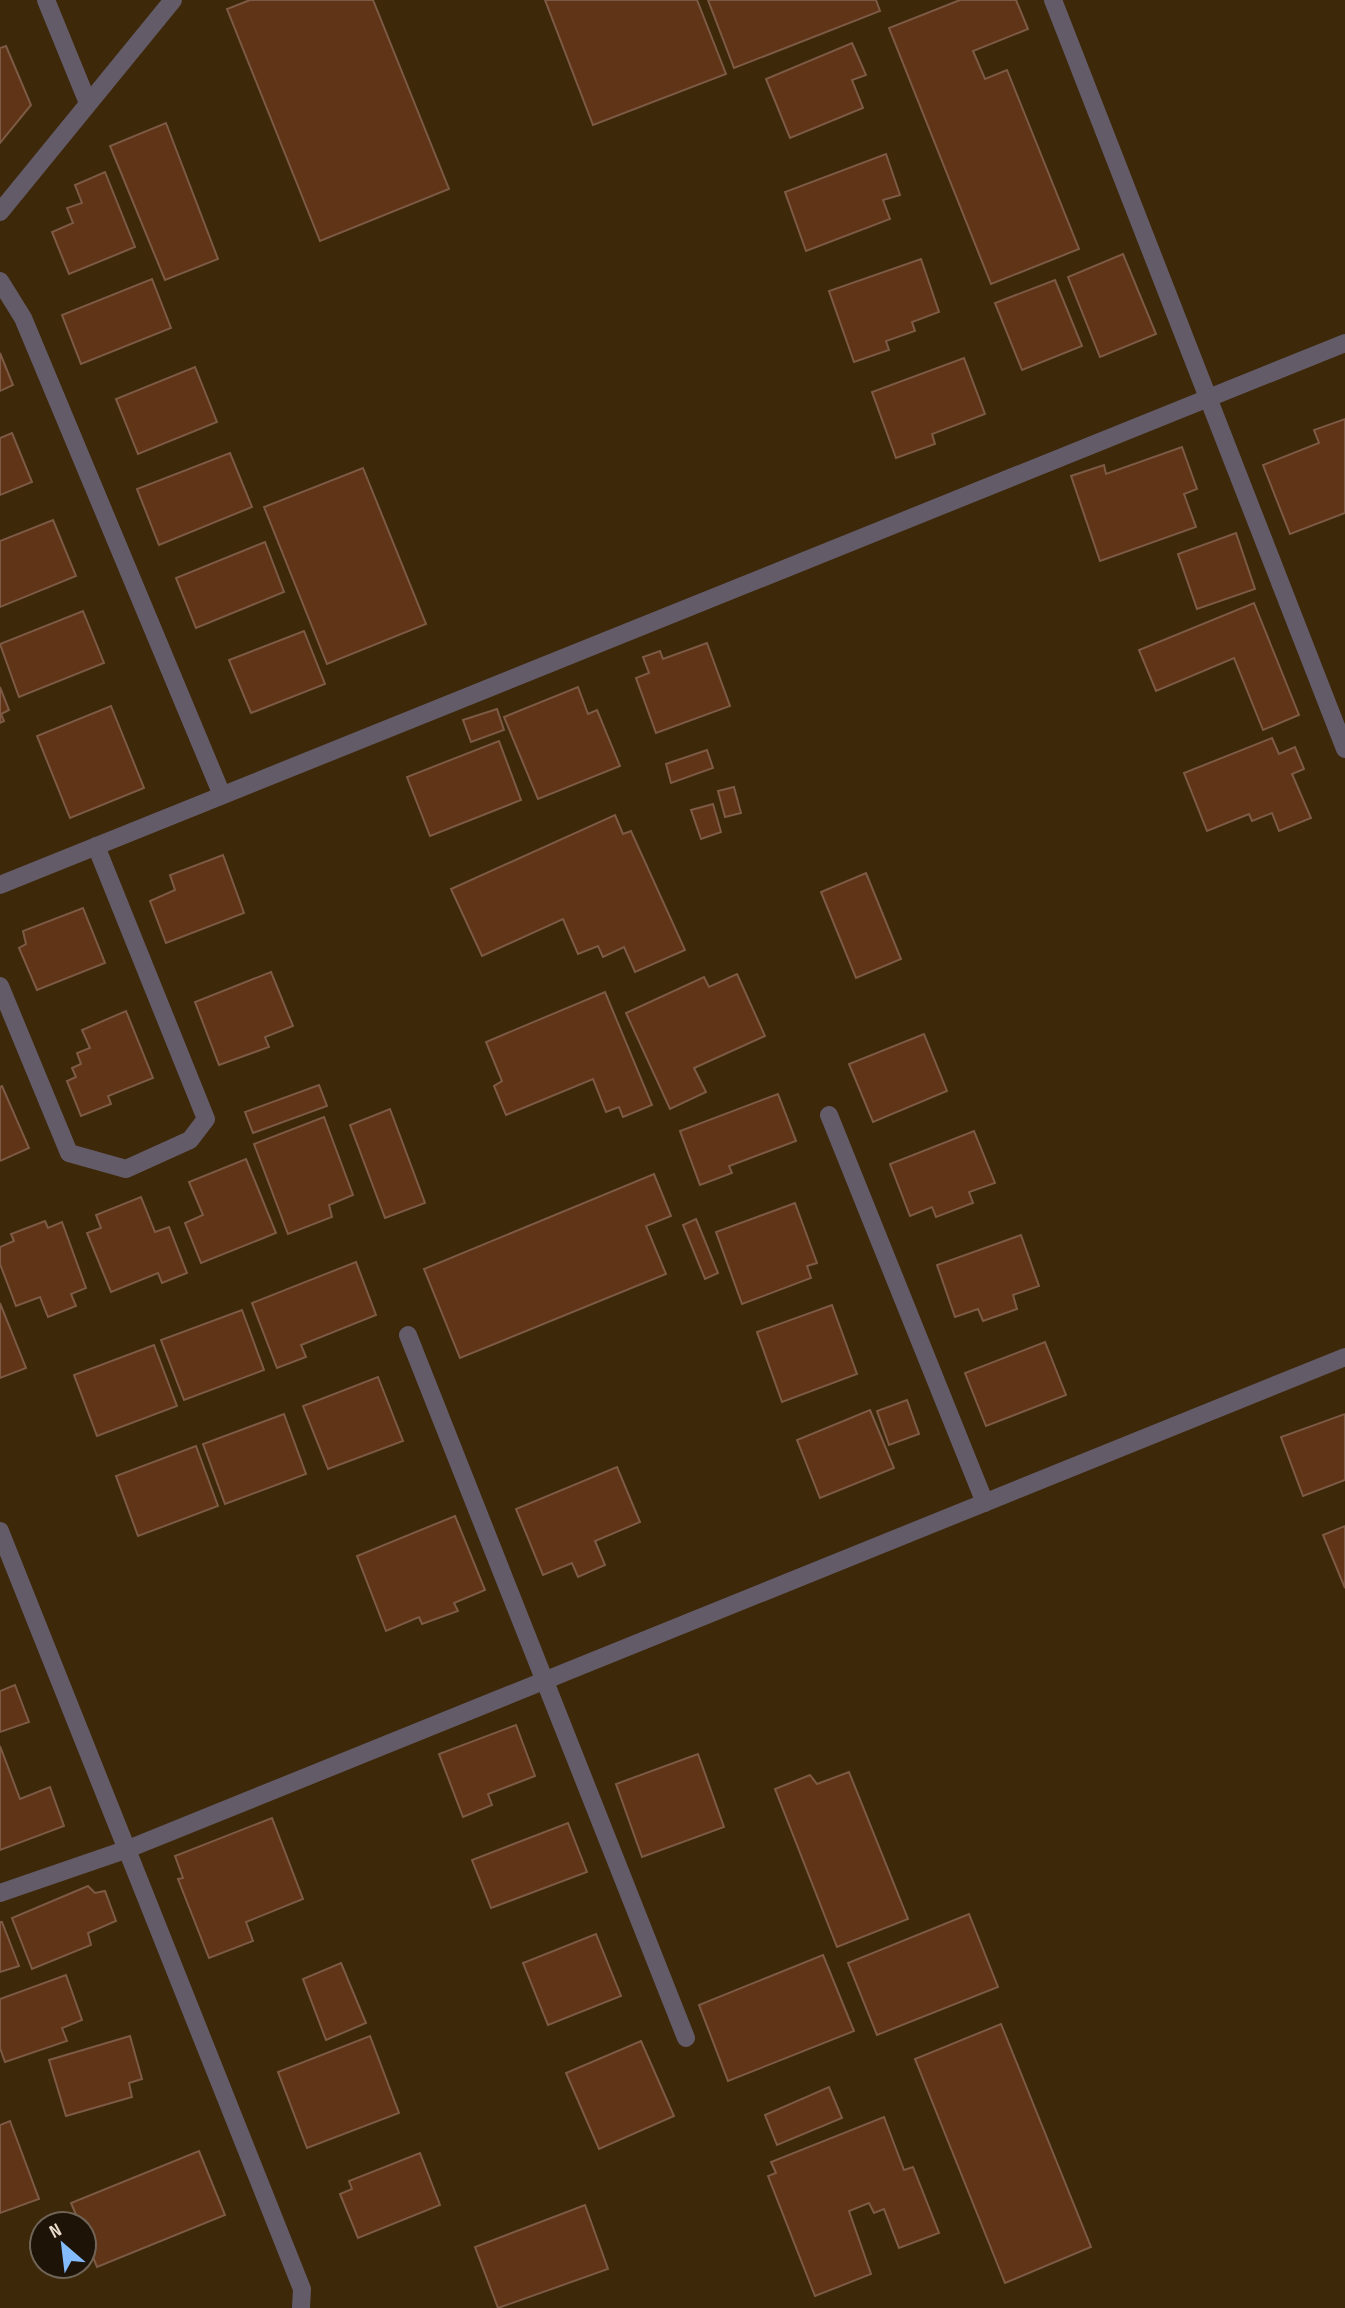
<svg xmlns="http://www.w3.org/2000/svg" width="1345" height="2308" viewBox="0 0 1345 2308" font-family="'Sofia Sans Condensed',sans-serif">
<rect width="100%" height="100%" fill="#3d2809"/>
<g fill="#603417" stroke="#7c5a45" stroke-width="2">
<path d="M250 0H373L449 189 320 241 227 9Z"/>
<path d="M545 0H697L726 74 593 125Z"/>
<path d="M708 0H876L880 11 734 68Z"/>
<path d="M960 0H1016L1028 29 973 51 985 79 1007 70 1079 249 991 284 889 28Z"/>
<path d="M852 43 866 75 852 80 863 108 790 138 766 79Z"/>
<path d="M6 46 31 105 0 143V48Z"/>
<path d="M166 123 218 259 165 280 110 146Z"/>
<path d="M886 154 900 195 883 200 890 219 806 251 785 192Z"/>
<path d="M105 172 135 247 69 274 52 232 73 223 67 208 82 203 75 185Z"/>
<path d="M1123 254 1156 334 1100 357 1068 277Z"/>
<path d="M921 259 939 312 912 322 915 331 886 341 889 350 854 362 829 291Z"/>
<path d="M152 279 171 328 81 364 62 315Z"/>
<path d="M1055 280 1082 346 1022 370 995 303Z"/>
<path d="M0 353 13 385 0 391Z"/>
<path d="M964 358 985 414 932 434 935 444 896 458 872 392Z"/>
<path d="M195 367 217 422 138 454 116 399Z"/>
<path d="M1345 419V513L1290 534 1263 465 1319 443 1314 430Z"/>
<path d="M12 433 32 482 0 495V438Z"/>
<path d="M1182 447 1197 489 1184 494 1196 527 1100 561 1071 476 1104 465 1106 474Z"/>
<path d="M230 453 252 507 159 545 137 489Z"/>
<path d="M363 468 426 624 327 664 264 507Z"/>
<path d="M53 520 76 576 0 607V541Z"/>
<path d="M1236 533 1255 589 1197 609 1178 554Z"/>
<path d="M265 542 284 592 196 628 176 578Z"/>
<path d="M1254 603 1299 715 1263 730 1234 658 1156 691 1139 650Z"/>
<path d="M83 611 104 663 19 697 0 644Z"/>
<path d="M304 631 325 684 251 713 229 660Z"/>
<path d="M707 643 730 706 656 733 636 678 649 673 643 657 660 651 663 659Z"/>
<path d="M0 687 9 710 1 714 4 721 0 723Z"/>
<path d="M578 687 588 714 597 710 620 766 538 799 504 717Z"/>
<path d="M111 706 144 788 70 818 37 736Z"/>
<path d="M497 709 504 730 471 742 463 720Z"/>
<path d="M1272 738 1279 754 1295 747 1304 769 1292 774 1311 818 1279 831 1272 813 1252 821 1249 814 1207 831 1184 773Z"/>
<path d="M499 741 521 800 430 836 407 777Z"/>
<path d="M707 750 713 768 671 783 666 764Z"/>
<path d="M734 787 741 813 725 817 718 791Z"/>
<path d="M713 804 721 832 701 839 691 810Z"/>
<path d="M615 815 623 834 631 831 685 950 635 972 624 947 603 957 598 946 578 954 563 919 482 956 451 889Z"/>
<path d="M223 855 244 913 166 943 150 901 175 890 170 875Z"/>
<path d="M866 873 901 959 856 978 821 892Z"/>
<path d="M83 908 105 963 37 990 19 948 26 944 23 931Z"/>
<path d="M271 972 293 1026 265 1037 269 1047 219 1065 195 1002Z"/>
<path d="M737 974 765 1036 694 1068 706 1092 670 1109 626 1013 704 977 709 987Z"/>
<path d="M605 992 652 1105 623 1117 619 1107 606 1112 593 1079 506 1115 494 1086 502 1081 486 1042Z"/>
<path d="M126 1011 153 1078 108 1096 111 1104 81 1116 67 1081 76 1077 72 1068 81 1064 77 1053 90 1048 82 1030Z"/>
<path d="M924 1034 947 1091 873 1122 849 1064Z"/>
<path d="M319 1085 327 1106 253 1133 245 1112Z"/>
<path d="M2 1086 29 1148 0 1161V1087Z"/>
<path d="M778 1094 796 1141 729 1166 732 1173 700 1185 680 1131Z"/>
<path d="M390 1109 425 1203 385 1218 350 1125Z"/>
<path d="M324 1117 353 1195 329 1205 332 1217 288 1234 254 1144Z"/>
<path d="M974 1131 995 1183 969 1192 973 1203 936 1217 932 1207 910 1216 890 1164Z"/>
<path d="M246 1159 276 1233 201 1263 185 1223 203 1215 189 1182Z"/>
<path d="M654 1174 671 1216 646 1226 666 1274 460 1358 424 1269Z"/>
<path d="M141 1197 155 1232 169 1227 187 1273 162 1283 158 1273 111 1292 87 1233 101 1228 96 1215Z"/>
<path d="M795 1203 817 1263 807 1266 811 1278 742 1304 716 1232Z"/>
<path d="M696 1219 718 1273 705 1279 683 1225Z"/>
<path d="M45 1221 48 1228 62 1222 86 1288 71 1294 76 1306 48 1317 40 1297 16 1306 0 1264V1247L14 1241 11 1234Z"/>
<path d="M1021 1235 1039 1286 1013 1295 1017 1309 983 1321 978 1309 955 1317 937 1265Z"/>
<path d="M356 1262 376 1315 301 1345 306 1357 277 1368 252 1303Z"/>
<path d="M0 1303 26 1368 0 1378Z"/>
<path d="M832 1305 857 1374 782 1402 757 1332Z"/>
<path d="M242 1310 264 1370 184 1400 161 1340Z"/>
<path d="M1045 1342 1066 1395 986 1426 965 1373Z"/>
<path d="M154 1345 177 1406 97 1436 74 1375Z"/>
<path d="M378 1377 403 1441 328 1469 303 1406Z"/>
<path d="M907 1400 919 1434 889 1445 877 1411Z"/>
<path d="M870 1410 894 1468 820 1498 797 1440Z"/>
<path d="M284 1414 306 1474 225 1504 203 1444Z"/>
<path d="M1345 1414V1480L1303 1496 1281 1437Z"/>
<path d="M196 1446 218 1506 138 1536 116 1476Z"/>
<path d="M617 1467 640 1522 595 1541 605 1565 578 1577 572 1563 543 1575 516 1509Z"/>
<path d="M455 1516 485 1590 454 1603 458 1611 422 1624 419 1617 386 1631 357 1556Z"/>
<path d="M1345 1526V1588L1323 1535Z"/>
<path d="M15 1685 29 1722 0 1732V1691Z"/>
<path d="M516 1725 535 1776 488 1794 492 1805 463 1817 439 1754Z"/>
<path d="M0 1746 20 1799 50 1787 64 1826 0 1850Z"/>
<path d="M698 1754 724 1827 642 1857 616 1784Z"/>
<path d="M849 1772 908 1919 837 1947 775 1789 810 1775 817 1784Z"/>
<path d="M272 1818 303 1899 246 1922 253 1941 209 1958 178 1879 183 1878 175 1856Z"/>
<path d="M568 1823 587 1872 491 1908 472 1860Z"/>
<path d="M88 1886 95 1893 105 1891 116 1921 88 1933 91 1945 32 1969 12 1918Z"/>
<path d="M969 1914 998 1987 877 2035 848 1963Z"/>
<path d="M0 1922H2L19 1966 0 1972Z"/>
<path d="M596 1934 621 1996 548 2025 523 1963Z"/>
<path d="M823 1955 854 2031 728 2081 699 2005Z"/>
<path d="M341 1963 366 2023 326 2040 303 1979Z"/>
<path d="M66 1975 82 2020 62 2028 67 2041 5 2062 0 2048V1999Z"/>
<path d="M1001 2024 1091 2247 1005 2283 915 2059Z"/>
<path d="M130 2036 142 2079 129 2083 132 2097 66 2116 49 2060Z"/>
<path d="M370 2036 399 2113 307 2148 278 2072Z"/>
<path d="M641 2041 674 2116 599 2149 566 2073Z"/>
<path d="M829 2087 842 2118 777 2145 765 2115Z"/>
<path d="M884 2117 904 2170 913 2167 939 2233 899 2248 884 2209 874 2213 869 2203 849 2211 871 2274 815 2296 768 2176 776 2173 771 2162Z"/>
<path d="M10 2121 39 2199 0 2213V2125Z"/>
<path d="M199 2151 225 2215 97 2267 84 2235V2224H80L71 2203Z"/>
<path d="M420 2153 440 2205 358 2238 340 2194 352 2189 349 2181Z"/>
<path d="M585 2205 608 2269 498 2308 475 2247Z"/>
</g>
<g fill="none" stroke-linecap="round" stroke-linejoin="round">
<g stroke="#645b69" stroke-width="18">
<path d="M46 0 88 103"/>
<path d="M1053 0 1345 749"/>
<path d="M0 281 23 318 222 795"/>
<path d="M0 885 1345 343"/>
<path d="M0 986 69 1153 126 1169 190 1140 206 1119 96 846"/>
<path d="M829 1115 985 1503"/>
<path d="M408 1335 686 2038"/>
<path d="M0 1531 302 2289 301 2308"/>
<path d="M0 1893 128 1849 1345 1357"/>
</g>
<path stroke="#645b69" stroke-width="18" d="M0 212 173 0"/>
</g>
<g transform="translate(63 2245) rotate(332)"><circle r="33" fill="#1d1307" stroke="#706456" stroke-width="2"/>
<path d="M0-5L12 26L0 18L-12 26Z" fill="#84bcfb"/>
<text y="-10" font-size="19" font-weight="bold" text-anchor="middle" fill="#ecdecd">N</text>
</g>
</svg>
